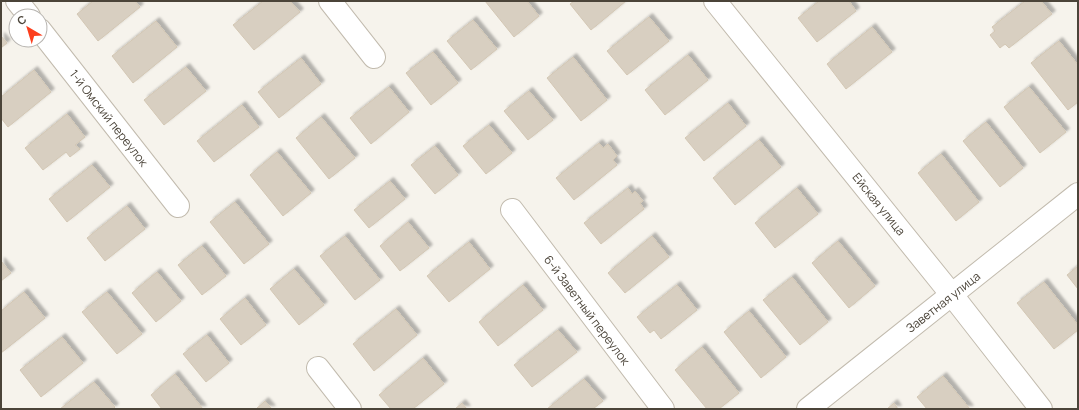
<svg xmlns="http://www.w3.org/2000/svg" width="1079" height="410" viewBox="0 0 1079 410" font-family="Manrope,sans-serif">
<defs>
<filter id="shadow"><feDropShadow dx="3.5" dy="-3.5" stdDeviation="1" flood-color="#0004"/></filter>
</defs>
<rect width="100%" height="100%" fill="#f6f3ec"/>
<g fill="#d8cfc1" stroke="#d3c7b4" filter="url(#shadow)">
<path d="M93 1H135L140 7 98 41 77 14Z"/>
<path d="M263 1H290L300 12 254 50 233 25Z"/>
<path d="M485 1H527L539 16 514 37Z"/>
<path d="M574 1H626L591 30 570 4Z"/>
<path d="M819 1H849L856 11 817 42 798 18Z"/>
<path d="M1025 1H1041L1052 14 1009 48 1005 44 1000 48 990 35 995 31 992 27Z"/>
<path d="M649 17 669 41 627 75 607 51Z"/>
<path d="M473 20 497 49 471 70 447 41Z"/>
<path d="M156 21 177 47 133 83 112 56Z"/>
<path d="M872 27 892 52 846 89 827 64Z"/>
<path d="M1 36 7 43 1 48Z"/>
<path d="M1059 41 1078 65V102L1068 110 1031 63Z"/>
<path d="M433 52 458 83 431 105 406 73Z"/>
<path d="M688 55 708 80 665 115 645 90Z"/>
<path d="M573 57 607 100 581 121 547 78Z"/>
<path d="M301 58 321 84 279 118 258 92Z"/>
<path d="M186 67 206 91 164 125 144 100Z"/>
<path d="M34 70 51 92 8 127 1 118V97Z"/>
<path d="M389 87 409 112 371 144 350 118Z"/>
<path d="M1029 87 1066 132 1040 153 1004 107Z"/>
<path d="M529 91 553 120 528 140 504 111Z"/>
<path d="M728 103 746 126 704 161 685 138Z"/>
<path d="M242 105 259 127 214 162 197 141Z"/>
<path d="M67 114 85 137 75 145 80 149 70 157 66 152 43 170 25 148Z"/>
<path d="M321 117 355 158 329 179 296 138Z"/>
<path d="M986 122 1023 168 1000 187 963 141Z"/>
<path d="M489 125 512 153 486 174 463 146Z"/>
<path d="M759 140 781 167 735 205 713 178Z"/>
<path d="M599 143 603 148 608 144 617 156 613 160 617 165 574 200 556 178Z"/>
<path d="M435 146 458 175 435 194 411 165Z"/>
<path d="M277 152 311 193 283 216 250 175Z"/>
<path d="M941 154 979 202 956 221 918 173Z"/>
<path d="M92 165 110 187 67 222 49 199Z"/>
<path d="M390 181 405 199 369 228 354 210Z"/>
<path d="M628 188 632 194 635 191 643 201 640 203 644 209 601 244 584 223Z"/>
<path d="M797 188 818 214 775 248 755 223Z"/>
<path d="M235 202 269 244 244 264 210 222Z"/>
<path d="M127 206 145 229 105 261 87 238Z"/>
<path d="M408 222 429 248 400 271 380 246Z"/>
<path d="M345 236 380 280 355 300 320 256Z"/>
<path d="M652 236 669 257 625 293 608 273Z"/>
<path d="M838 241 875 286 849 308 812 263Z"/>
<path d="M469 242 490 269 449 302 427 276Z"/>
<path d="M202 246 226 276 202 295 178 265Z"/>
<path d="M1 261 11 273 1 281Z"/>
<path d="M1078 266V289L1067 275Z"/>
<path d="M294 269 324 305 299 325 270 289Z"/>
<path d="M157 272 181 301 156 322 132 293Z"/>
<path d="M792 277 828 322 800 345 763 300Z"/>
<path d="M1044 282 1078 325V330L1054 349 1017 303Z"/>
<path d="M523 285 543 310 498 346 479 322Z"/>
<path d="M677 285 697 310 661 339 654 330 650 333 637 317Z"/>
<path d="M24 292 45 318 1 353V311Z"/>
<path d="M107 292 142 334 117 354 82 312Z"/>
<path d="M245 298 266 325 241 345 220 319Z"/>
<path d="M396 309 417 335 374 371 353 344Z"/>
<path d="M749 311 786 357 761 378 724 332Z"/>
<path d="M558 330 577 352 532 387 514 365Z"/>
<path d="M207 335 229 363 206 382 183 354Z"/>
<path d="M62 337 83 363 41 397 20 370Z"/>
<path d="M702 347 739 393 719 409H707L675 370Z"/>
<path d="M423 358 444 384 413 409H391L379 395Z"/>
<path d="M175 374 203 409H162L151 395Z"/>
<path d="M943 376 970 409H927L917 397Z"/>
<path d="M584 379 603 401 593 409H547Z"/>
<path d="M94 382 115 407 113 409H60Z"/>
<path d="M265 401 272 409H256Z"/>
<path d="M462 403 467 409H455Z"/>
<path d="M894 403 898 409H887Z"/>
</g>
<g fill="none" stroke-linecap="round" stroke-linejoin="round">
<defs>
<g id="minor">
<path d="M17 1 29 16"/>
<path d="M330 1 374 57"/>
<path d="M715 1 952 295 1041 409"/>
<path d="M40 30 178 206"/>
<path d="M512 210 663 409"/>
<path d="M318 368 350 409"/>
<path d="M808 409 1078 194"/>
</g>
</defs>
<use href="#minor" stroke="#c2bbae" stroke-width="24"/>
<use href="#minor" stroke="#fff" stroke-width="22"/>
</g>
<g text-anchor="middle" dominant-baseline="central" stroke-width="3" stroke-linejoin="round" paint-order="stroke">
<g font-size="12" fill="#4b4439" stroke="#fff">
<text transform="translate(109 118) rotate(52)">1-й Омский переулок</text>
<text transform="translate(879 204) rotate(51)">Ейская улица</text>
<text transform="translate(943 302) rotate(-38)">Заветная улица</text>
<text transform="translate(587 310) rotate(53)">6-й Заветный переулок</text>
</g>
</g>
<rect width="1079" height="410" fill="none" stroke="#4b4439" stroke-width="4"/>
<g transform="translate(28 28) rotate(322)"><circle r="19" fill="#ffffff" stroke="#b7b4b0"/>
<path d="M0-3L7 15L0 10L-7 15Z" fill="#fc3f1d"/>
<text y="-6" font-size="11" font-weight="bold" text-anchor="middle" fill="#4b4439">С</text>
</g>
</svg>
